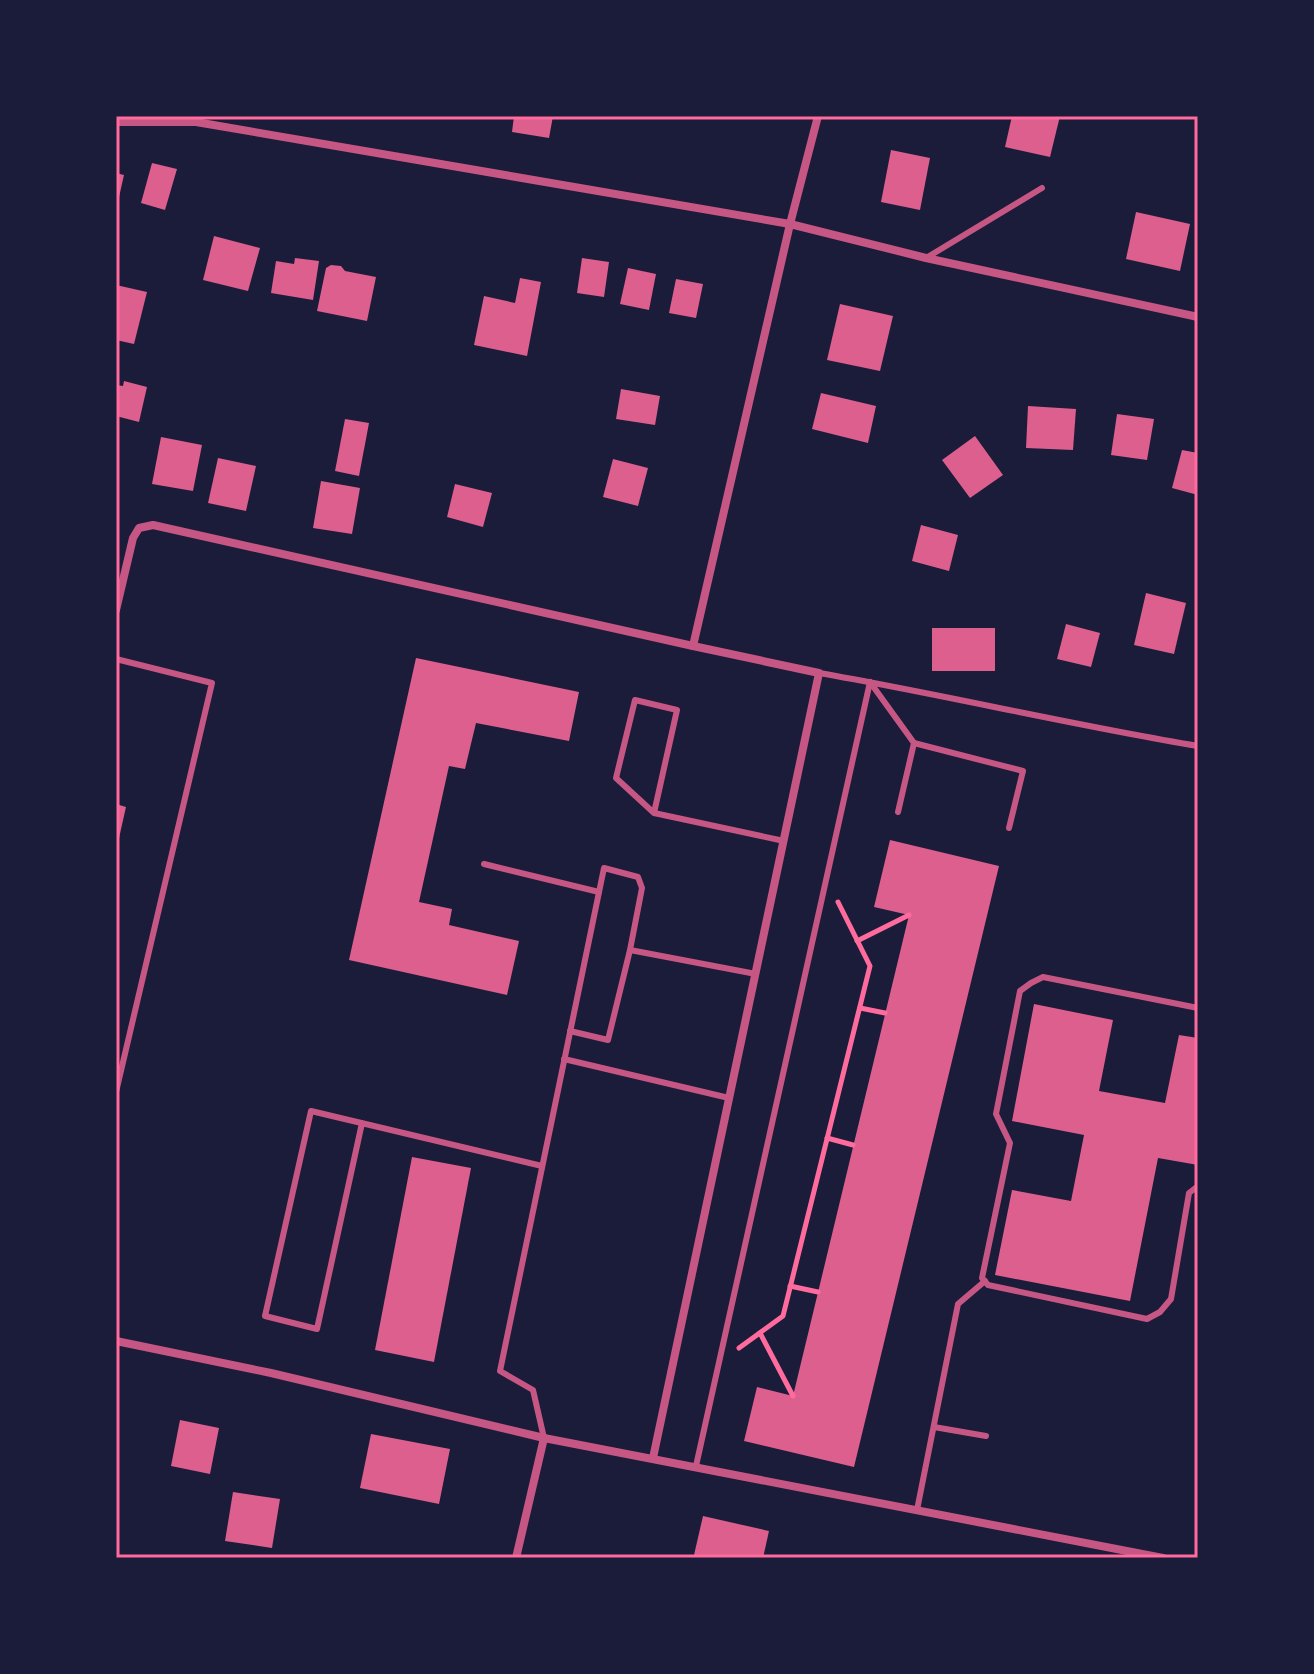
<svg xmlns="http://www.w3.org/2000/svg" width="1314" height="1674" viewBox="0 0 1314 1674" font-family="'Alegreya Sans',sans-serif">
<rect width="100%" height="100%" fill="#1b1b3a"/>
<g fill="#dd5f8e">
<path d="M514 116H553L549 138 512 132Z"/>
<path d="M1012 116H1060L1050 157 1005 147Z"/>
<path d="M891 150 930 158 920 210 881 202Z"/>
<path d="M152 163 177 169 165 210 141 203Z"/>
<path d="M116 173 124 175 117 206 116 205Z"/>
<path d="M1136 212 1190 224 1180 271 1126 259Z"/>
<path d="M214 236 260 248 248 291 203 280Z"/>
<path d="M295 258 319 261 313 300 271 293 276 261 294 264Z"/>
<path d="M582 258 609 262 604 297 577 293Z"/>
<path d="M331 265 341 266 345 271 376 277 367 321 317 311 326 268Z"/>
<path d="M628 268 656 274 649 310 620 304Z"/>
<path d="M520 278 541 282 527 356 474 345 484 296 515 303Z"/>
<path d="M676 279 703 284 696 318 669 313Z"/>
<path d="M116 285 147 292 134 344 116 340Z"/>
<path d="M840 304 893 316 880 371 827 360Z"/>
<path d="M124 381 147 387 139 422 116 416V385L123 386Z"/>
<path d="M621 389 660 396 655 425 616 419Z"/>
<path d="M821 393 876 406 868 443 812 429Z"/>
<path d="M1028 406 1076 409 1073 450 1026 448Z"/>
<path d="M1117 414 1154 419 1147 460 1111 455Z"/>
<path d="M345 419 369 423 359 476 335 471Z"/>
<path d="M975 436 1003 475 970 498 942 460Z"/>
<path d="M161 437 202 445 193 491 152 484Z"/>
<path d="M1182 450 1198 453V495L1172 488Z"/>
<path d="M218 458 256 466 246 511 208 503Z"/>
<path d="M613 459 648 468 638 506 603 497Z"/>
<path d="M321 481 360 488 352 534 313 528Z"/>
<path d="M455 484 492 493 483 527 447 517Z"/>
<path d="M921 525 958 535 949 571 912 561Z"/>
<path d="M1146 593 1186 603 1174 654 1134 645Z"/>
<path d="M1066 624 1100 633 1091 667 1057 659Z"/>
<rect x="932" y="628" width="63" height="43"/>
<path d="M416 658 579 692 569 741 476 723 465 769 449 766 419 902 452 909 449 925 519 941 507 995 349 960Z"/>
<path d="M116 804 126 807 117 847H116Z"/>
<path d="M890 840 999 866 854 1467 744 1441 757 1387 793 1396 909 915 874 907Z"/>
<path d="M1034 1004 1113 1020 1099 1091 1165 1103 1179 1035 1198 1038V1165L1158 1158 1130 1301 995 1275 1012 1190 1071 1201 1084 1135 1012 1121Z"/>
<path d="M412 1157 471 1168 434 1362 375 1350Z"/>
<path d="M180 1420 219 1428 210 1474 171 1466Z"/>
<path d="M371 1434 450 1449 439 1504 360 1488Z"/>
<path d="M233 1492 280 1499 272 1548 225 1541Z"/>
<path d="M703 1516 769 1531 763 1558H708L694 1555Z"/>
</g>
<g fill="none" stroke-linecap="round" stroke-linejoin="round">
<g stroke="#ff6b9d" stroke-width="5">
<path d="M857 941 909 915"/>
<path d="M860 1008 885 1013"/>
<path d="M827 1138 853 1145"/>
<path d="M790 1286 818 1292"/>
<path d="M760 1333 793 1396"/>
<path d="M739 1348 783 1316 870 966 838 902"/>
</g>
<g stroke="#c65784" stroke-width="6">
<path d="M926 258 1042 188"/>
<path d="M116 659 212 683 116 1092"/>
<path d="M819 673C946 695 1071 725 1198 746"/>
<path d="M870 682 914 743 898 812"/>
<path d="M914 743 1023 771 1009 828"/>
<path d="M654 813 616 778 635 700 677 710 654 813 784 841"/>
<path d="M484 864 599 892"/>
<path d="M1198 1008 1043 977 1031 983 1020 991 996 1114 1010 1143 982 1278 988 1285 1147 1319 1160 1312 1171 1299 1189 1193 1198 1186"/>
<path d="M570 1031 608 1040 630 950"/>
<path d="M564 1059 729 1098"/>
<path d="M362 1123 317 1329 265 1316 311 1111 542 1166"/>
<path d="M934 1427 986 1436"/>
<path d="M544 1438 533 1390 500 1371 604 868 638 877 642 888 630 950 756 974"/>
<path d="M696 1466 870 682"/>
<path d="M917 1510 958 1304 985 1281"/>
</g>
<g stroke="#c65784" stroke-width="8">
<path d="M116 122H196L790 224 926 258 1198 317"/>
<path d="M116 610 133 538 139 528 153 525 693 646"/>
<path d="M116 1341 271 1373 544 1438 1163 1558"/>
<path d="M653 1458 819 673 693 646 790 224 818 116"/>
<path d="M516 1558 544 1438"/>
</g>
</g>
<rect width="1314" height="1674" fill="none" stroke="#1b1b3a" stroke-width="236"/>
<rect x="118" y="118" width="1078" height="1438" fill="none" stroke="#ff6b9d" stroke-width="3"/>
</svg>
